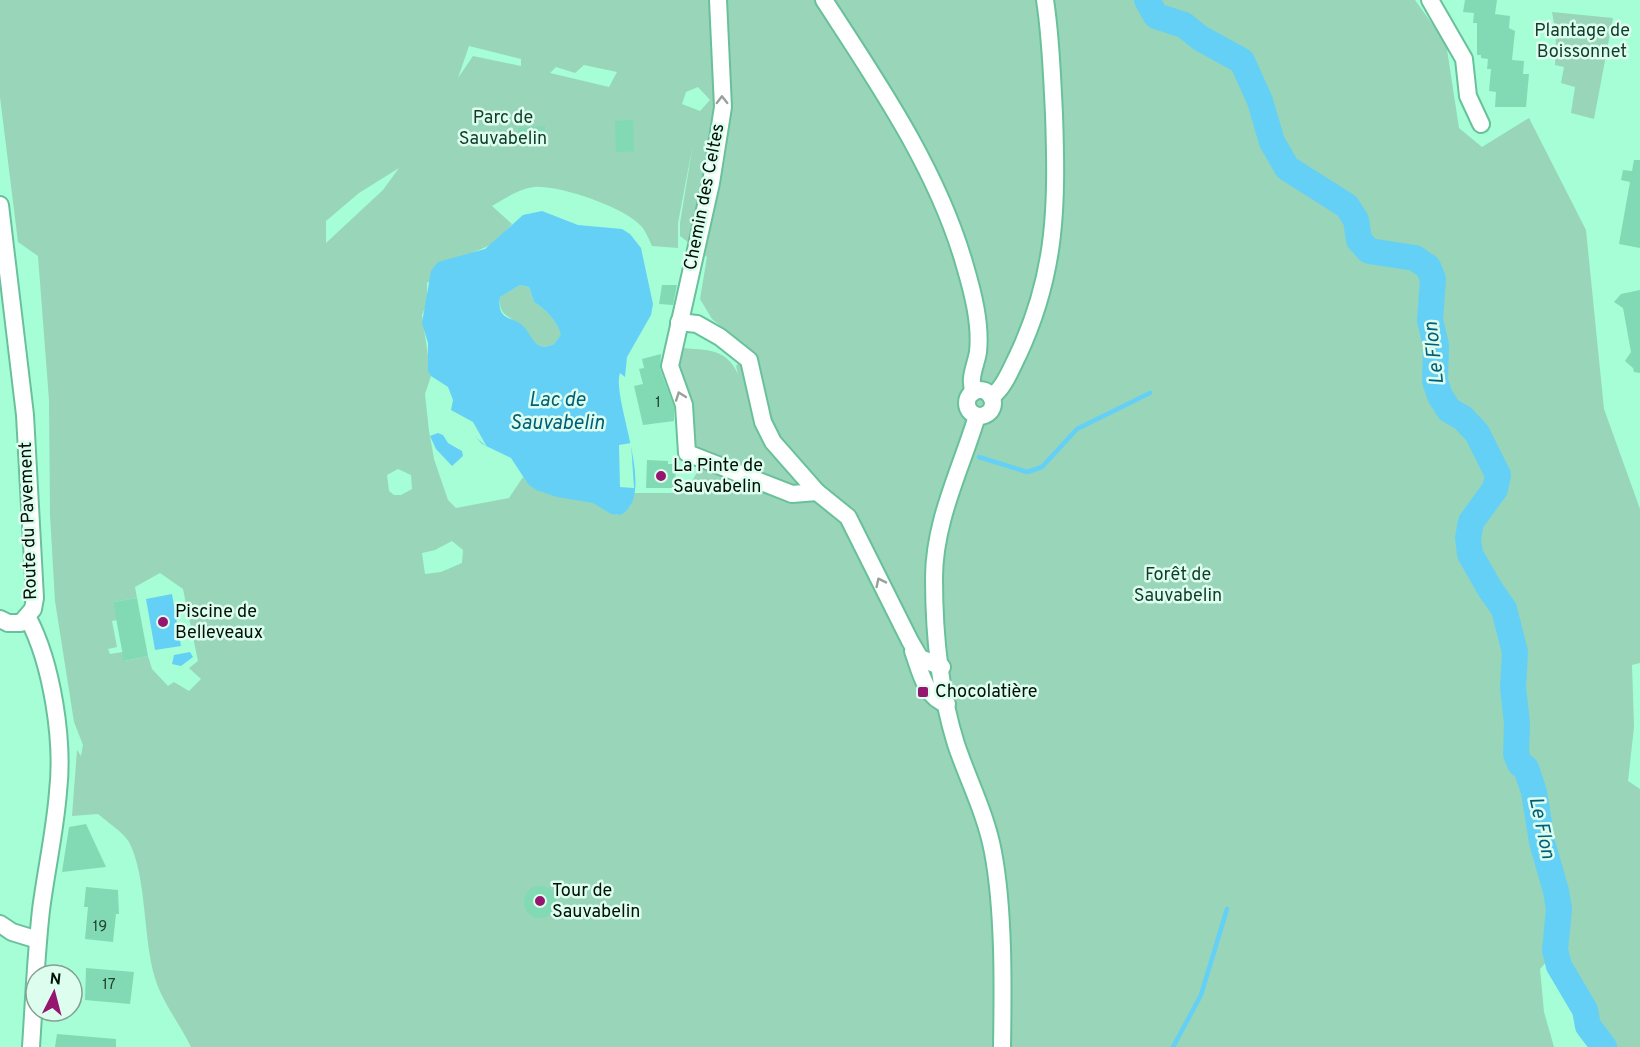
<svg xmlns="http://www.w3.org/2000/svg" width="1640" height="1047" viewBox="0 0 1640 1047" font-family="Overpass,sans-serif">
<rect width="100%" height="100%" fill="#a5fed6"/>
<g fill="#98d5b9" fill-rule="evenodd">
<path d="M0 0H1415L1446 43 1459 128 1482 147 1529 118 1586 230 1604 409 1640 509V663L1632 665 1634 727 1628 781 1640 789V1047H1613L1592 1015 1586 994 1562 962 1549 959 1540 969 1544 1012 1554 1047H191C180 1024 162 1002 155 978 143 940 147 876 129 842 123 832 107 822 98 814L72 816 77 750 81 756 83 745 74 722 55 601 50 515 49 400 38 256 18 242 0 97ZM469 46 521 59V66L473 56 458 78ZM584 65 617 72 609 87 550 73 556 67 575 73ZM698 87 710 100 700 111 682 104 686 92ZM693 144 680 223V236L707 257 700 299 712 319 751 350 736 366 738 374C726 348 707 350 681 348L676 371 696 451 709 459 699 469 685 493H634L630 507 619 515C609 514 603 508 594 503 570 492 541 502 523 477L509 498 456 508 448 500 434 459 429 431 425 394 431 376 422 315 427 303V283L463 257 495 243 512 224 492 206C505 198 519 189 534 187 559 185 624 207 641 226 646 231 649 240 652 246L678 248V223ZM399 168 383 190 326 243V221L359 193ZM398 469 411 475 412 489 401 495H394L389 491 387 475ZM452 541 463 550 462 563 441 572 425 574 422 553 435 550ZM160 573 183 589 198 661 189 668 201 679 189 691 174 682 168 686 152 669 148 656 125 661 123 652 110 654 108 649 117 647 112 621 117 620 113 602 137 598 135 587Z"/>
<path d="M1552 12 1613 18 1594 119 1571 113 1575 87 1561 83 1564 67 1555 65 1556 35Z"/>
<path d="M520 285 529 287 534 302C545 309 558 321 562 335L554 344C534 353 532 336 520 325 509 315 498 316 500 297Z"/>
</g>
<g fill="#65d0f6" fill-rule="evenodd">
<path d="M542 211 578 225 622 229 630 234 641 248 653 304 651 315 627 357 625 377 620 373C611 400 659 497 620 515L611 514 593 503 557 497 536 490 528 484 511 458 482 444 451 410 453 400 448 387 431 376 428 371V343L422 323 431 271 438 262 485 249 523 215ZM520 285 529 287 534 302C545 309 558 321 561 335L554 344C536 352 534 340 525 328 515 315 496 323 500 297Z"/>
<path d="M438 433 443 435 448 443 462 451 463 456 452 466 436 449 430 436Z"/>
<path d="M172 594 181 646 155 650 146 599Z"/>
<path d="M190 652 193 657 181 666 172 664 174 655Z"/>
</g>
<g fill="#a5fed6">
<path d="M451 410 473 422 487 447 465 428Z"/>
<path d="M631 443 634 488 620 487 619 445Z"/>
</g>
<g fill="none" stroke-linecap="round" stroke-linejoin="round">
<g stroke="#65d0f6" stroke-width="4.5">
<path d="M979 457 1027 472 1042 467 1077 429 1150 393"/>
<path d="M1173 1047 1201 995 1227 909"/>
</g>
<path stroke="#65d0f6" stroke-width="26" d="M1147 0 1156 16 1184 25 1200 38 1242 61 1260 101 1272 142 1287 168 1347 206 1356 220 1359 240 1369 251 1415 258 1428 267 1433 279 1430 320 1436 345 1435 381 1440 396 1449 410 1463 418 1477 433 1498 475 1495 489 1471 522 1468 538 1470 554 1490 589 1504 609 1515 652 1513 688 1517 723 1516 754 1520 764 1526 768 1534 792 1542 842 1556 891 1559 909 1555 950 1559 966 1585 1010 1588 1026 1604 1047"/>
</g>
<g fill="#81dab3">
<path d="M1465 0H1497L1495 14 1510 16 1509 28 1515 31 1512 60 1524 61 1523 74H1529L1526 107H1495L1496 92 1489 91 1491 69H1487L1488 59 1481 58V55H1477V23H1473L1474 13 1463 12Z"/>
<path d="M633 120 634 151 616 152 615 121Z"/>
<path d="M545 126V138L518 140V128Z"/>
<path d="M1634 160H1640V248L1619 244 1630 182 1621 180 1623 170 1632 171Z"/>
<path d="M662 285H677L673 305 659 304Z"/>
<path d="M1640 290V373L1634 372 1633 368 1625 361 1631 352 1623 308 1614 302 1621 294Z"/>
<path d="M661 354 660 369 674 407V421L643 425 634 386 643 384 639 369 644 368 642 359Z"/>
<path d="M647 460 668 461V464H676L675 488H646Z"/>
<path d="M137 598 148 656 124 661 113 602Z"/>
<path d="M86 824 106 867 62 872 69 827Z"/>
<circle cx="540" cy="902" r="16"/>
<path d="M86 887 118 890 119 914H116L113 942 85 939 88 907H84Z"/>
<path d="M86 968 134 972 130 1004 85 1000Z"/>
<path d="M57 1034 116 1039V1047H55Z"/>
</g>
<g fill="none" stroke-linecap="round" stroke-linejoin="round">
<defs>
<g id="minor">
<path d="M718 0 723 107 711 183 670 366 684 405 687 453 792 494 817 492"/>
<path d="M824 0C878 83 938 170 965 266 973 293 981 324 978 352 976 365 968 379 974 392"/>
<path d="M1430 0 1464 59 1468 96 1481 124"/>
<path d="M0 205 25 415 35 598 33 609 21 623H8L0 619"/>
<path d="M679 322 697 324 720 337 749 360 763 422 773 442 817 492 848 517 910 641 920 658 942 667"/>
<circle cx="980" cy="403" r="13"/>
<path d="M991 397C1004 388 1011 369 1018 355 1057 272 1057 204 1054 114 1052 76 1051 38 1045 0"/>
<path d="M977 416C961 469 934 521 934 578 934 631 940 693 956 744 968 780 986 814 993 852 1004 910 1003 987 1002 1047"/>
<path d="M28 618C52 664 64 740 58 792 55 831 46 871 41 910 36 955 34 1001 31 1047"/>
<path d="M913 651C920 670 925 698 947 704"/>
<path d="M0 924 12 932 38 940"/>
</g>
</defs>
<use href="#minor" stroke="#69c19b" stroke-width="20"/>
<use href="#minor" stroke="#fff" stroke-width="16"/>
</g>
<defs><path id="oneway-chevron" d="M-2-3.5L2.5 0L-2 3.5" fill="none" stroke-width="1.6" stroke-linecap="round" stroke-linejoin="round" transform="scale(1.5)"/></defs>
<g stroke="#99a09c">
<use href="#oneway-chevron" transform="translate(722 100) rotate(-91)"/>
<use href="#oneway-chevron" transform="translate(680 396) rotate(-110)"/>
<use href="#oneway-chevron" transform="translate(880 582) rotate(-116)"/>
</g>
<g fill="#96166f" stroke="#ddfeee" stroke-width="2">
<circle cx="661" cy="476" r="6"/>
<circle cx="163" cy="622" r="6"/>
<rect x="917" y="686" width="12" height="12" rx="3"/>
<circle cx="540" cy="901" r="6"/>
</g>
<g text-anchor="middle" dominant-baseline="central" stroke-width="5" stroke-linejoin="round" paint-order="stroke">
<g font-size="15" fill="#204332">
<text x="658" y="403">1</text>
<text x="100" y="927">19</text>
<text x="109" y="985">17</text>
</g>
<g font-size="18" fill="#113c2c" stroke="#ddfeee">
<text x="1582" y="31">Plantage de<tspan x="1582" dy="21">Boissonnet</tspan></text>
<text x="503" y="118">Parc de<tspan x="503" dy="21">Sauvabelin</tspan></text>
<text x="1178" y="575">Forêt de<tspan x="1178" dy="21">Sauvabelin</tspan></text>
</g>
<g font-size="18" fill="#001107" stroke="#ddfeee">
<text transform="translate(705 197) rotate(-79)">Chemin des Celtes</text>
<text transform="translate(29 521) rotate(-92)">Route du Pavement</text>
</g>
<g font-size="18" fill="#001107" stroke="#ddfeee" text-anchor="start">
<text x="673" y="466">La Pinte de<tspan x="673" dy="21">Sauvabelin</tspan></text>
<text x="175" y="612">Piscine de<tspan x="175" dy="21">Belleveaux</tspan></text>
<text x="935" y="692">Chocolatière</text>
<text x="552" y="891">Tour de<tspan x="552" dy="21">Sauvabelin</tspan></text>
</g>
<g font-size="20" font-style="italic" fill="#005e78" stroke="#ddfeee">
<text transform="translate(1435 353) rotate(-96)">Le Flon</text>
<text x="557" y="401">Lac de<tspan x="557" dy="23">Sauvabelin</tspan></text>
<text transform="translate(1541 828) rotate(78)">Le Flon</text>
</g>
</g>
<g transform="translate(54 993) rotate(6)"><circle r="28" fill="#ddfeee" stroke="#859f92" stroke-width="1.5"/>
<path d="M0-4.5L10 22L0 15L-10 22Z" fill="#96166f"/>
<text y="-9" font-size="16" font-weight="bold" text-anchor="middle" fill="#001107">N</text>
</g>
</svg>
